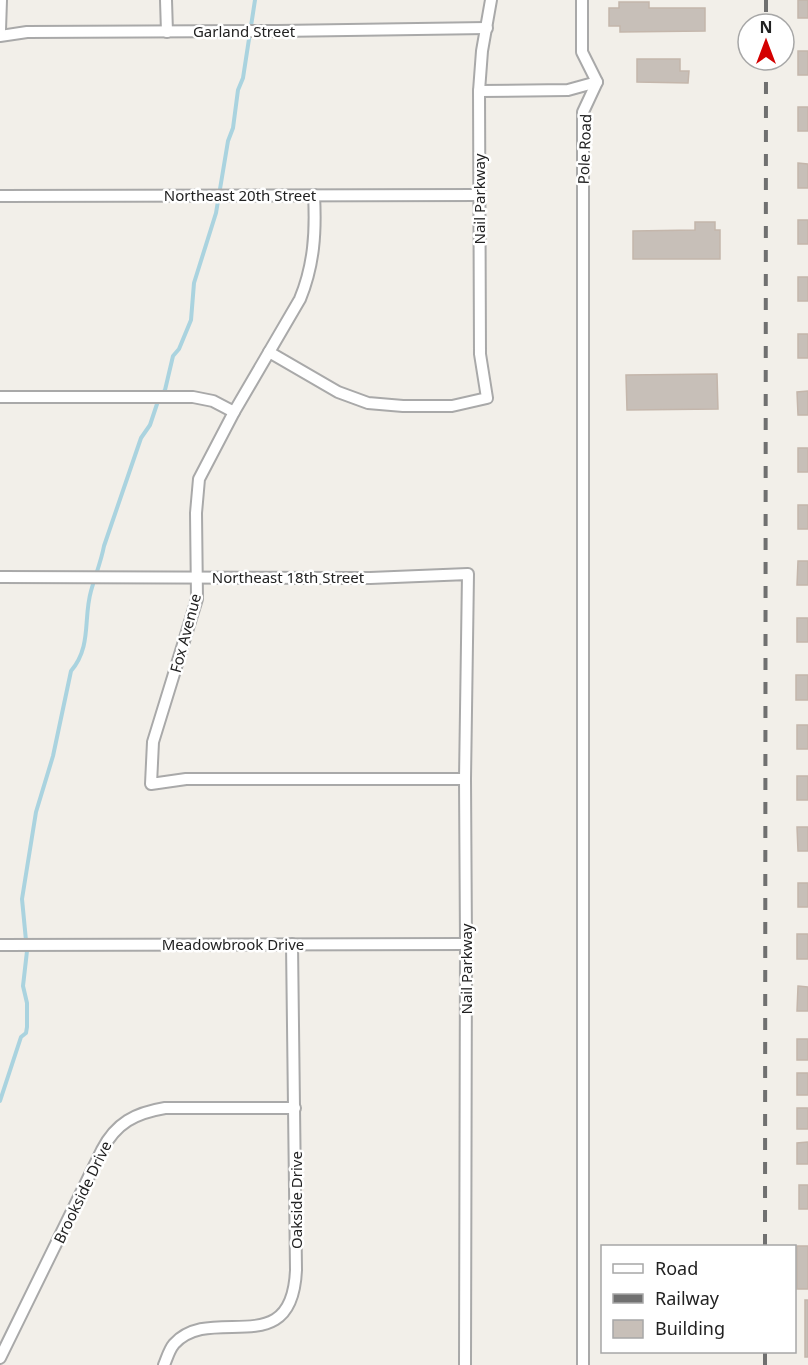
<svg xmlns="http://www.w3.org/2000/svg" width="808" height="1365" viewBox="0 0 808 1365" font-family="'Noto Sans',sans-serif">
<rect width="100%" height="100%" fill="#f2efe9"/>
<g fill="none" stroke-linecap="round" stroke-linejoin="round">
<path stroke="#aad3df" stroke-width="4" d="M0 1101 21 1037 26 1033 27 1027V1003L23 986 27 951 22 899 36 812 53 756 71 671C92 646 83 619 91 591 95 576 101 562 104 546L141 438 150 425 159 398 165 390 173 356 179 349 191 320 194 283 216 213 228 141 233 128 238 90 243 78 255 0"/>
</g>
<g fill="#c7bfb8" stroke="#c4b6ab" stroke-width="1.5">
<rect x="798" y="0" width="10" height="18"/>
<path d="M619 2H649V8H705V31L620 32V26H609V8H619Z"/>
<rect x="798" y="51" width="10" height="24"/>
<path d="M637 59H680V71H689L688 83 637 82Z"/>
<rect x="798" y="107" width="10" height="24"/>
<path d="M798 163 808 164V188H798Z"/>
<rect x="798" y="220" width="10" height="24"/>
<path d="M695 222H715V230H720V259H633V231L695 230Z"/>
<rect x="798" y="277" width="10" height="24"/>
<rect x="798" y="334" width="10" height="24"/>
<path d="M717 374 718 409 627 410 626 375Z"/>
<path d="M808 391V415H798L797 392Z"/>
<rect x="798" y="448" width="10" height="24"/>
<rect x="798" y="505" width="10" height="24"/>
<path d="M798 561H808V585H797Z"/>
<rect x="797" y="618" width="11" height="24"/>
<rect x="796" y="675" width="12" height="25"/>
<rect x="797" y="725" width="11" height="24"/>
<rect x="797" y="776" width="11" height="24"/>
<path d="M797 827H808V851H798Z"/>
<rect x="798" y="883" width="10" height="24"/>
<rect x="797" y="934" width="11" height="25"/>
<path d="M798 986 808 987V1011H797Z"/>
<rect x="797" y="1039" width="11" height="21"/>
<rect x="797" y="1073" width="11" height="22"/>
<rect x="797" y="1108" width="11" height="21"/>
<path d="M808 1142V1164H797V1143Z"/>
<rect x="799" y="1185" width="9" height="24"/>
<rect x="797" y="1246" width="11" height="43"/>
<rect x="805" y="1300" width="3" height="57"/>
</g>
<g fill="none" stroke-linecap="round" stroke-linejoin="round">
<defs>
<g id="minor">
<path d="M166 0 167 32"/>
<path d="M582 0V52L597 82 583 112V1365"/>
<path d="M0 30 1 0"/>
<path d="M0 36 27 32 278 31 487 28"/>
<path d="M479 91 568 90 597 82"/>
<path d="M314 195C316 232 314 265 300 299L234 412 199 479 196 513 197 599 153 742 151 784 186 779H465"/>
<path d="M0 196 479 195"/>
<path d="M269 352 338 392 368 403 403 406H452L487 398 480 354 479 91 482 51 491 0"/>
<path d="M0 397H193L213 401 234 412"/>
<path d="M0 577 370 578 468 574 465 779 466 944 465 1365"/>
<path d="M0 945 466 944"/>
<path d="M0 1358 102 1150C116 1123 135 1113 165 1108H295"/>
<path d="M164 1365C167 1358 169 1350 174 1344 212 1302 292 1364 296 1270L292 944"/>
</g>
</defs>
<use href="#minor" stroke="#a9a9a9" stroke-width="14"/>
<use href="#minor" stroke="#fff" stroke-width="10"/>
<g stroke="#707070" stroke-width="4" stroke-dasharray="12 12" stroke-linecap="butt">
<path d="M766 0V24"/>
<path d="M765 1246 766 60"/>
<path d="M765 1365V1352"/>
</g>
</g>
<g text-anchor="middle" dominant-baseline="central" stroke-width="5" stroke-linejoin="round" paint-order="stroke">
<g font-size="15" fill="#222" stroke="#fff">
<text x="244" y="31">Garland Street</text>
<text transform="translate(584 149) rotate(-88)">Pole Road</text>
<text x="240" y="195">Northeast 20th Street</text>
<text transform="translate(479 199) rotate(-90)">Nail Parkway</text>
<text x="288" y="577">Northeast 18th Street</text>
<text transform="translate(185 633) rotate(-75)">Fox Avenue</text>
<text x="233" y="944">Meadowbrook Drive</text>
<text transform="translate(466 969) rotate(-90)">Nail Parkway</text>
<text transform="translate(82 1192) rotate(-64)">Brookside Drive</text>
<text transform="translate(296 1200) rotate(-90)">Oakside Drive</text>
</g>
</g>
<rect x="601" y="1245" width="195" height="108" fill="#ffffff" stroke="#a7a7a7" stroke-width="1.5"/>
<rect x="613" y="1264" width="30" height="9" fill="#ffffff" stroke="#a7a7a7" stroke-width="1.5"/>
<text x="655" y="1275" font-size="18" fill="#222222">Road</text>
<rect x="613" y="1294" width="30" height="9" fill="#707070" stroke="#a7a7a7" stroke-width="1.5"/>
<text x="655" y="1305" font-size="18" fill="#222222">Railway</text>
<rect x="613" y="1320" width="30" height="18" fill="#c7bfb8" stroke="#a7a7a7" stroke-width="1.5"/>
<text x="655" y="1335" font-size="18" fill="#222222">Building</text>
<g transform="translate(766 42)"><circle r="28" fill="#ffffff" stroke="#a7a7a7" stroke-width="1.5"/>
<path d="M0-4.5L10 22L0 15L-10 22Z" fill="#d40000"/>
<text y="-9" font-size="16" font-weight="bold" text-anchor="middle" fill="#222222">N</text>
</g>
</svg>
